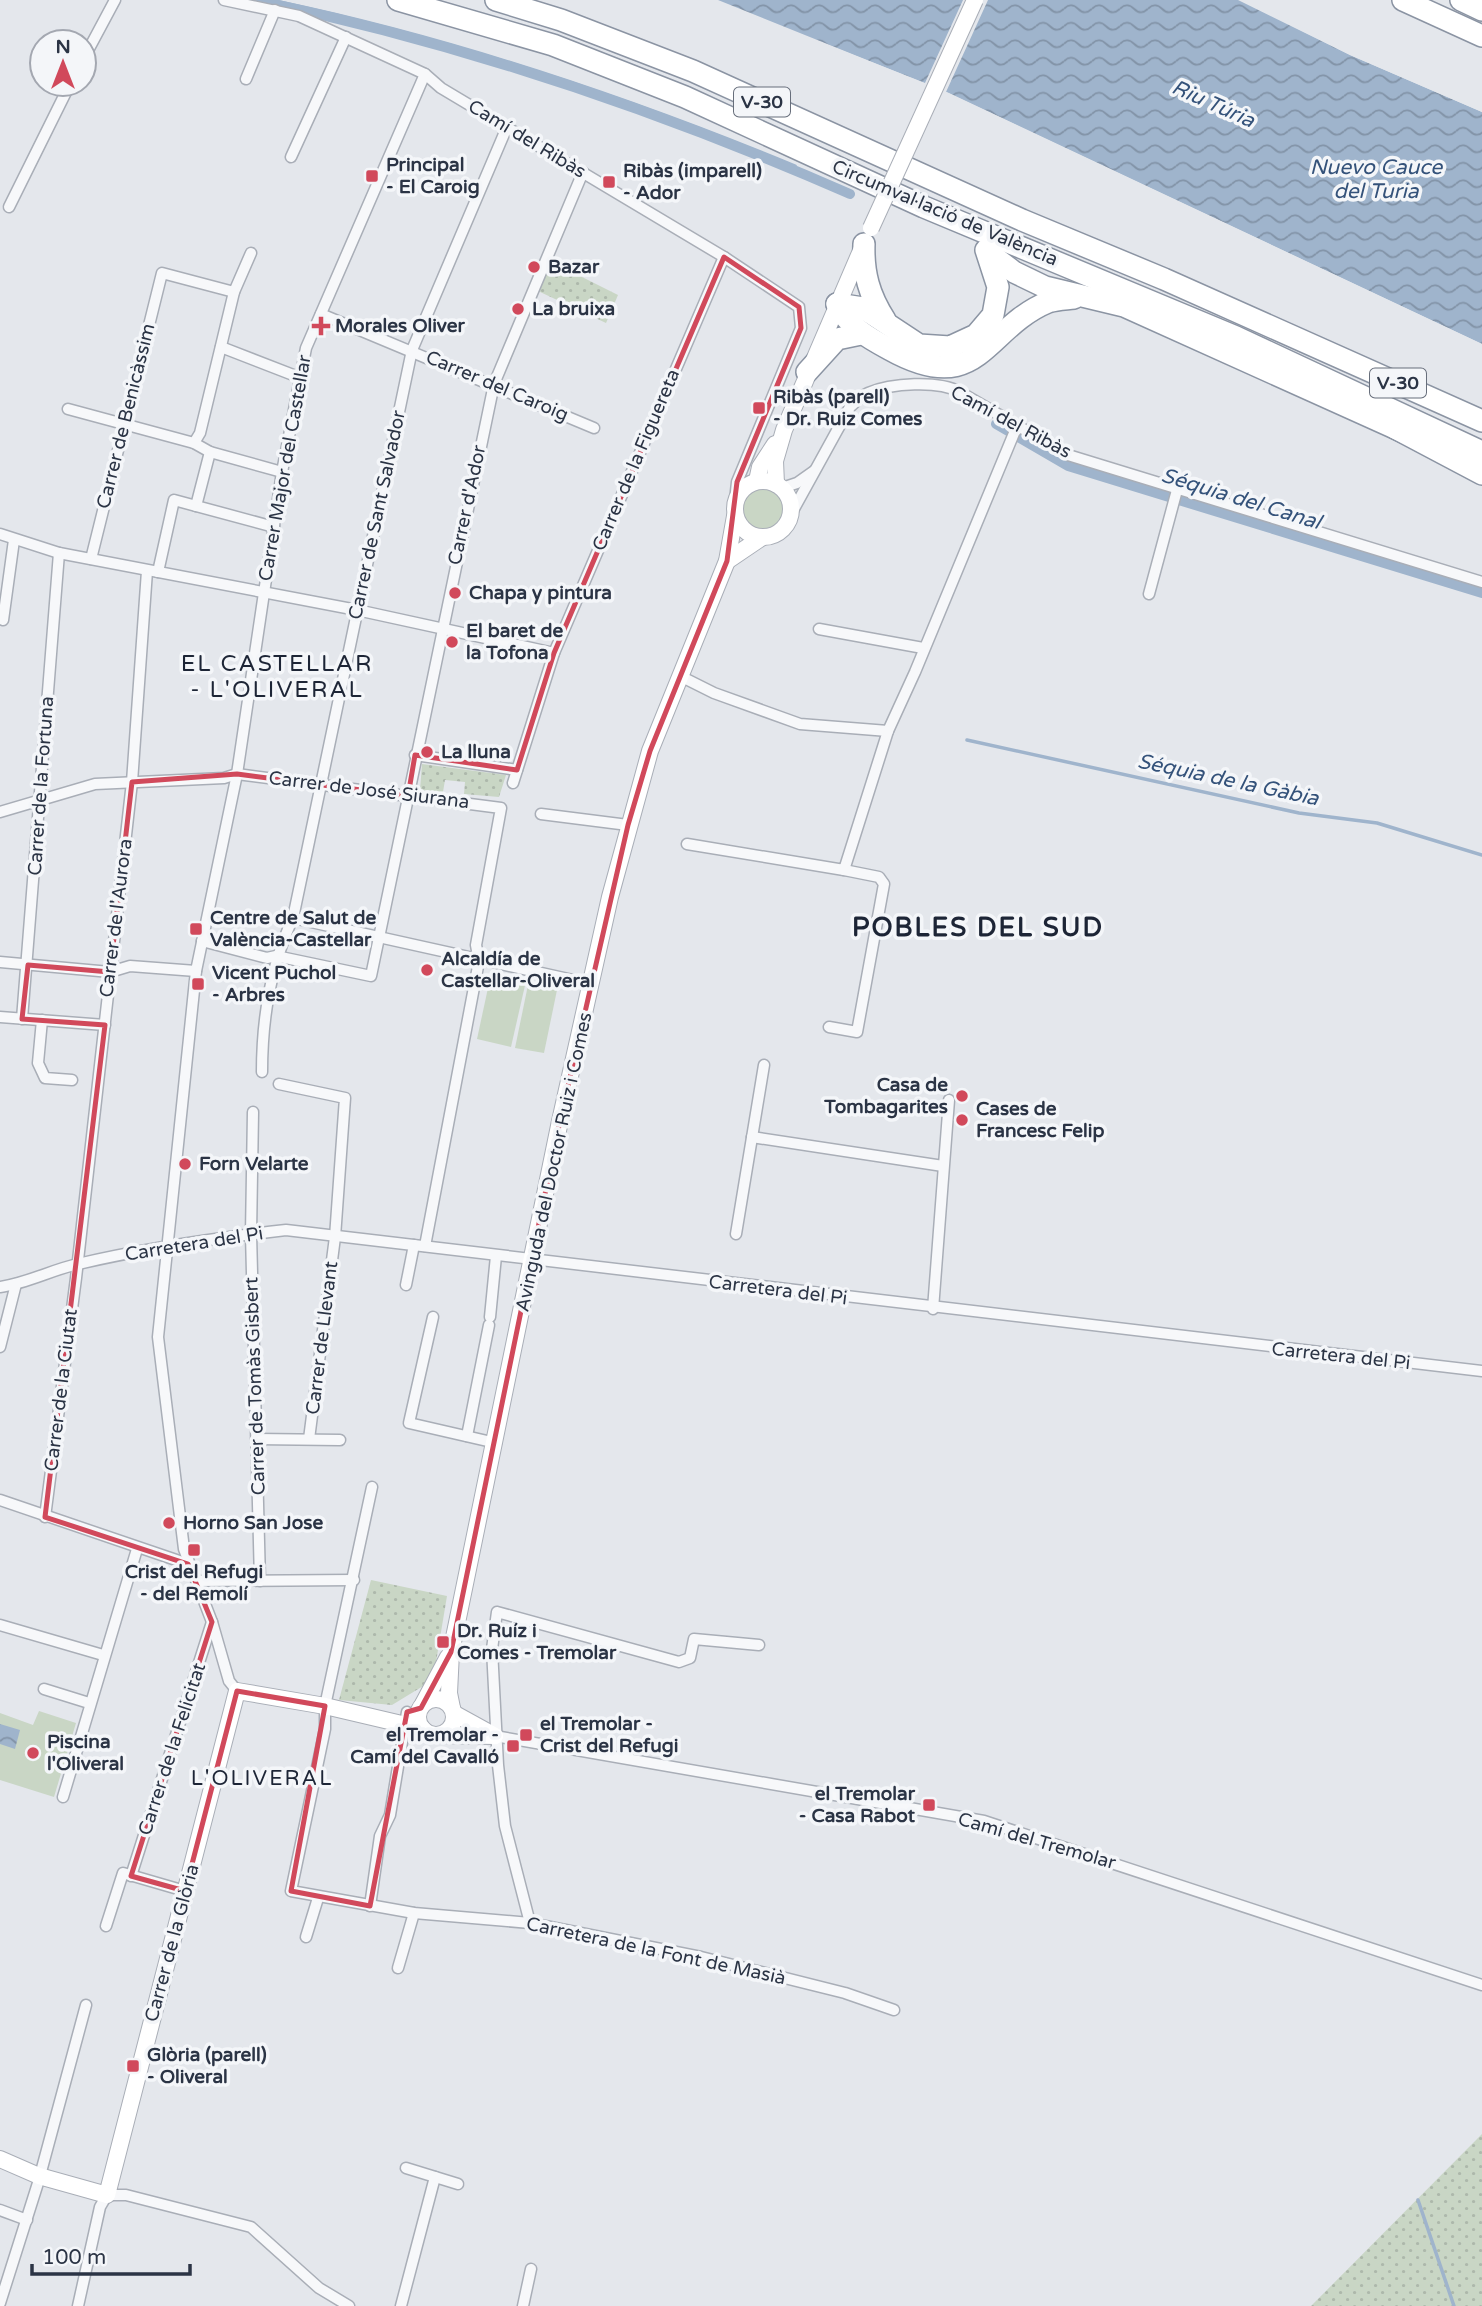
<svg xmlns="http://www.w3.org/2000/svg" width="1482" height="2306" viewBox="0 0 1482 2306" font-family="'Varela Round',sans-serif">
<defs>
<pattern id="park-dots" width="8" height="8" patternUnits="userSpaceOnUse" patternTransform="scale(1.75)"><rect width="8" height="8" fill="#c9d6c5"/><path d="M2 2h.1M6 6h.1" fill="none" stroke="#adb8ab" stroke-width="1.8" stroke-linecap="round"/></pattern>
<pattern id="water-waves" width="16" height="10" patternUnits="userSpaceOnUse" patternTransform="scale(1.75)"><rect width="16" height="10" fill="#9fb4cc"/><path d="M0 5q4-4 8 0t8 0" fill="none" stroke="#8293a7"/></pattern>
</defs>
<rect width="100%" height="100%" fill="#e4e7ec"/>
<g fill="#c9d6c5">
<circle cx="762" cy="509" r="21"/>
<path d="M491 974 526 981 511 1047 477 1039Z"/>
<path d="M528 985 557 990 544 1053 515 1048Z"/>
<path d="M39 1711 76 1723 54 1797 0 1780V1713L33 1725Z"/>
</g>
<g fill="url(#park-dots)">
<path d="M548 260 618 295 606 323 538 291Z"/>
<path d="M422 764 506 775 499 797 464 794 465 782 445 780 443 792 420 790Z"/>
<path d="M371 1580 447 1596 433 1680 392 1705 339 1700Z"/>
<path d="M1482 2134V2306H1311Z"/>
</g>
<g fill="url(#water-waves)">
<path d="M718 0H1241L1350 55 1482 112V344L949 93Z"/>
<path d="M0 1724 20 1730 15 1749 0 1744Z"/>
</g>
<g fill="#e4e7ec">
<path d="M714 0 925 83 963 0H988L946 92 1482 344V347L947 96Z"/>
<path d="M1238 0H1249L1352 52 1482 109V112L1350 55Z"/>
</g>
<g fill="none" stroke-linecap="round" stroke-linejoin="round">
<g stroke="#9fb4cc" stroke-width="3.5">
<path d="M270 0C450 37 625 96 795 166"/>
<path d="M967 740 1299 813 1377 823 1482 855"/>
<path d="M1418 2200 1454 2306"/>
</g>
<g stroke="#9fb4cc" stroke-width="10">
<path d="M255 0C461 43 658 110 850 194"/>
<path d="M996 424 1068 466 1482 593"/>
</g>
<defs>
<g id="street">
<path d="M224 0 299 16 425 74 441 88 724 257 799 307 801 328 737 482 735 501"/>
<path d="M84 58 115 0"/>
<path d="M246 79 275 10"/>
<path d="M291 157 346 37"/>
<path d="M9 207 70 84"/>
<path d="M321 314 594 428"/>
<path d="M221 347 301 378"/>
<path d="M68 409 194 443 210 452 282 472"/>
<path d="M194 443 200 433 234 292 251 253"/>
<path d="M782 488 797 483 814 471"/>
<path d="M196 506 210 452"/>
<path d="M790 516 850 407C856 402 861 396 868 393 891 383 938 380 960 392L1068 455 1482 582"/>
<path d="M0 534 59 553 357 610 554 653"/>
<path d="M91 559 162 273 234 292"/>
<path d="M158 572 174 500 274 527"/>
<path d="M1149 594 1177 490"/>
<path d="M3 620 14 540"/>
<path d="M819 629 923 648"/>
<path d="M680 676 714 693 800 724 888 731"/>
<path d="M415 755 517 770"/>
<path d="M513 783 554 653 724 257"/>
<path d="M0 812 95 784 224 778 237 774 501 808 476 945 479 961 425 1246"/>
<path d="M541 814 628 825"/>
<path d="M687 844 844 870 888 731 915 672 1017 426"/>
<path d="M293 918 591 984"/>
<path d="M202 941 267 958 276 956 371 976 494 384 583 172"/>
<path d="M0 962 110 972 130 966 196 971"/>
<path d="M0 1017 105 1025"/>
<path d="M22 1019 59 553"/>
<path d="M42 1020 38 1063 45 1078 72 1080"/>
<path d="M829 1027 857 1032 884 884 879 877 844 870"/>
<path d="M262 1072C262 1018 270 967 293 918L412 350 507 127"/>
<path d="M279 1084 345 1098 335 1237 309 1439"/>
<path d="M253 1112 251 1234 260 1581"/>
<path d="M752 1137 943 1166"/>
<path d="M736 1234 764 1065"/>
<path d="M406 1285 414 1245"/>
<path d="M0 1287C28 1283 51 1270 78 1264 146 1248 216 1238 286 1230L1482 1371"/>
<path d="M933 1309 949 1100"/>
<path d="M433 1317 409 1423 496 1443"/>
<path d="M490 1317 496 1256"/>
<path d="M0 1347 16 1284"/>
<path d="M467 1436 489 1325"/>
<path d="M256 1439 340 1440"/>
<path d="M372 1487 325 1706V1729L291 1891 414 1913 530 1923 701 1957 845 1993 894 2010"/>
<path d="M0 1500 188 1564"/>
<path d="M45 1517 76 1278 132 782 147 571"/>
<path d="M197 1581 354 1580"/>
<path d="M0 1625 103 1655"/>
<path d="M44 1689 89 1703"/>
<path d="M237 1691 229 1681 212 1622 184 1549 158 1337 196 971 237 774 282 472 306 348 425 74"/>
<path d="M495 1736 984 1821 1482 1985"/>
<path d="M63 1797 137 1549"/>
<path d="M131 1876 212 1622"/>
<path d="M370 1906 380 1836 390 1815 407 1712"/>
<path d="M530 1923 505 1826 498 1765 492 1649 497 1612 679 1662 690 1658 694 1639 759 1645"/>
<path d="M106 1926 123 1873 185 1891"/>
<path d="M306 1937 318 1898"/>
<path d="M398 1968 414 1913"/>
<path d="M406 2168 458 2184"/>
<path d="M0 2210 27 2220"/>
<path d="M0 2303 38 2183 86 2005"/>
<path d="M78 2306 100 2207 107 2195H126L251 2227 319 2288 349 2306"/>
<path d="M401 2306 435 2177"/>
<path d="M523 2306 531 2269"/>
</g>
<g id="secondary">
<circle cx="763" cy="509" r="28"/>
<path d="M757 481 760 467 775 444"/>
<path d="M776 484 775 461 784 430 863 246"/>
<path d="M727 561 761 538"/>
<circle cx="436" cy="1717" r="18"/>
<path d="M423 1704 448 1657"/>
<path d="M452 1708 449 1693 451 1652 560 1121 610 897 650 751 727 561 735 516"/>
<path d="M455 1714 495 1736"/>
<path d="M441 1735 495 1736"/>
<path d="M0 2159 39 2176 107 2195 237 1691 325 1706 423 1729"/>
</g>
<g id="highway">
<path d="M398 0 553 45 685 97 924 207 1236 337 1482 452"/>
<path d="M496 0 561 20 693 71 1022 220 1164 279 1482 421"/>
<path d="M1403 0 1482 36"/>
<path d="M1461 0 1482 10"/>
<path d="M864 244C863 273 869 295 885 320"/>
<path d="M989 253 1014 272 1045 287 1124 306 1406 433"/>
<path d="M837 304 863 308 919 345 950 347 976 335 993 315 998 287 986 250"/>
<path d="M837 304C849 327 867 337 889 349 980 400 983 329 1048 302 1056 299 1066 299 1074 298"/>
<path d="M807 372 837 339 861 334"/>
<path d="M1395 428 1482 474"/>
</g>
</defs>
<use href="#street" stroke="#a9aeb7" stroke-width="13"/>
<use href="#secondary" stroke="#a9aeb7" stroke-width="18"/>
<use href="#highway" stroke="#8b94a3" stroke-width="24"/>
<use href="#street" stroke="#f7f8fa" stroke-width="10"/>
<use href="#secondary" stroke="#fff" stroke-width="16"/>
<use href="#highway" stroke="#fff" stroke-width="21"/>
<defs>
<path id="secondary-bridge" d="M871 228 975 0"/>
</defs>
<use href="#secondary-bridge" stroke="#a9aeb7" stroke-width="18" stroke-linecap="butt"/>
<use href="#secondary-bridge" stroke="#fff" stroke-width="16"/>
</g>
<path fill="none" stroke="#d1495b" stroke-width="5" stroke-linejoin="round" d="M724 257 799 307 801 328 737 482 727 561 650 751 628 825 560 1121 451 1652 421 1708 407 1712 370 1906 291 1891 325 1706 237 1691 185 1891 131 1876 212 1622 188 1564 45 1517 105 1025 22 1019 28 965 110 972 132 782 237 774 408 796 415 755 517 770 554 653Z"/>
<g fill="#d1495b" stroke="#f4f6f9" stroke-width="2.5">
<rect x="365" y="169" width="14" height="14" rx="3.5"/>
<rect x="602" y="175" width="14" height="14" rx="3.5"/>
<circle cx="534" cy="267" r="7"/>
<circle cx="518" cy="309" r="7"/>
<path d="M317.5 315.5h7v7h7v7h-7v7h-7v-7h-7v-7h7z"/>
<rect x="752" y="401" width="14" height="14" rx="3.5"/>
<circle cx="455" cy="593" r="7"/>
<circle cx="452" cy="642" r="7"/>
<circle cx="427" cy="752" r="7"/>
<rect x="189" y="922" width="14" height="14" rx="3.5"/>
<circle cx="427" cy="970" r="7"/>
<rect x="191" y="977" width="14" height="14" rx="3.5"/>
<circle cx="962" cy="1096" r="7"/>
<circle cx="962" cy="1120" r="7"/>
<circle cx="185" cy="1164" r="7"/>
<circle cx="169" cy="1523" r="7"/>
<rect x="187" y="1543" width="14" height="14" rx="3.5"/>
<rect x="436" y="1635" width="14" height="14" rx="3.5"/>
<rect x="519" y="1728" width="14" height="14" rx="3.5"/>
<rect x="506" y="1739" width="14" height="14" rx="3.5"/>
<circle cx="33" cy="1753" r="7"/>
<rect x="922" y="1798" width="14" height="14" rx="3.5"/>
<rect x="126" y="2059" width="14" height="14" rx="3.5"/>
</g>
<g text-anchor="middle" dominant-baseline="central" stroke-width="7" stroke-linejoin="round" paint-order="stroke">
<g fill="#f4f6f9" stroke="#676e7b" stroke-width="2">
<rect x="734" y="87.5" width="56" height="29" rx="5"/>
<rect x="1370" y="368.5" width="56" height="29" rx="5"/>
</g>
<g font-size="18" font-weight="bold" fill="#2b3445">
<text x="762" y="102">V-30</text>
<text x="1398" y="383">V-30</text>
</g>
<g font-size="19" fill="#2b3445" stroke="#f4f6f9">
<text transform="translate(527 139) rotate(31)">Camí del Ribàs</text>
<text transform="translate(945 213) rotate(23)">Circumval·lació de València</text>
<text transform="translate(497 386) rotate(23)">Carrer del Caroig</text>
<text transform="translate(126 416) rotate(-76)">Carrer de Benicàssim</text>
<text transform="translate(1011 422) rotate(28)">Camí del Ribàs</text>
<text transform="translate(636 460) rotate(-67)">Carrer de la Figuereta</text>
<text transform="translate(285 468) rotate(-80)">Carrer Major del Castellar</text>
<text transform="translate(467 505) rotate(-78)">Carrer d'Ador</text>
<text transform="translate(377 515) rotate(-78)">Carrer de Sant Salvador</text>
<text transform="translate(41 786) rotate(-86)">Carrer de la Fortuna</text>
<text transform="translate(369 790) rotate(7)">Carrer de José Siurana</text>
<text transform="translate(116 918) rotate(-83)">Carrer de l'Aurora</text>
<text transform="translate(554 1162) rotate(-78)">Avinguda del Doctor Ruiz i Comes</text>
<text transform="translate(194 1244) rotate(-9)">Carretera del Pi</text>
<text transform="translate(778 1290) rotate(7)">Carretera del Pi</text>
<text transform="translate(322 1338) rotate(-83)">Carrer de Llevant</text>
<text transform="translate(1341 1356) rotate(6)">Carretera del Pi</text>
<text transform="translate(255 1386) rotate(-92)">Carrer de Tomàs Gisbert</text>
<text transform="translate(61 1390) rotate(-83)">Carrer de la Ciutat</text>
<text transform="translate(172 1749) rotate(-72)">Carrer de la Felicitat</text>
<text transform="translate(1037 1841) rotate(16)">Camí del Tremolar</text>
<text transform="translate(172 1943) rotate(-75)">Carrer de la Glòria</text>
<text transform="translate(656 1951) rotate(12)">Carretera de la Font de Masià</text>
</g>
<g font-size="19" font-weight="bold" fill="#2b3445" stroke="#f4f6f9" text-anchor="start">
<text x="386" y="165">Principal<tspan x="386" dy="22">- El Caroig</tspan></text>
<text x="623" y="171">Ribàs (imparell)<tspan x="623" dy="22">- Ador</tspan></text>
<text x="548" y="267">Bazar</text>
<text x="532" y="309">La bruixa</text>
<text x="335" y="326">Morales Oliver</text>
<text x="773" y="397">Ribàs (parell)<tspan x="773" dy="22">- Dr. Ruiz Comes</tspan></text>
<text x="469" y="593">Chapa y pintura</text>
<text x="466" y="631">El baret de<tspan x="466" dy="22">la Tofona</tspan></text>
<text x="441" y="752">La lluna</text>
<text x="210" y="918">Centre de Salut de<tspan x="210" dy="22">València-Castellar</tspan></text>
<text x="441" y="959">Alcaldía de<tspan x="441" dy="22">Castellar-Oliveral</tspan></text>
<text x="212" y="973">Vicent Puchol<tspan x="212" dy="22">- Arbres</tspan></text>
<text x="948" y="1085" text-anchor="end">Casa de<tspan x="948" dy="22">Tombagarites</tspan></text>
<text x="976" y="1109">Cases de<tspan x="976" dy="22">Francesc Felip</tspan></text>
<text x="199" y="1164">Forn Velarte</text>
<text x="183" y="1523">Horno San Jose</text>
<text x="194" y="1572" text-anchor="middle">Crist del Refugi<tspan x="194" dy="22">- del Remolí</tspan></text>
<text x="457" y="1631">Dr. Ruíz i<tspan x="457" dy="22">Comes - Tremolar</tspan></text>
<text x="540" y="1724">el Tremolar -<tspan x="540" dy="22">Crist del Refugi</tspan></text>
<text x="499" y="1735" text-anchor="end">el Tremolar -<tspan x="499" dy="22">Camí del Cavalló</tspan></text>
<text x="47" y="1742">Piscina<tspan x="47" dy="22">l'Oliveral</tspan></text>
<text x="915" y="1794" text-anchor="end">el Tremolar<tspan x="915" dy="22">- Casa Rabot</tspan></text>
<text x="147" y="2055">Glòria (parell)<tspan x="147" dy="22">- Oliveral</tspan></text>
</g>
<g font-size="21" font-style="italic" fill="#34527a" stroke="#f4f6f9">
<text transform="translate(1213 104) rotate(24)">Riu Túria</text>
<text x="1376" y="167">Nuevo Cauce<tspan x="1376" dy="24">del Turia</tspan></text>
<text transform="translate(1241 499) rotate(17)">Séquia del Canal</text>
<text transform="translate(1228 780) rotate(12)">Séquia de la Gàbia</text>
</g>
<g font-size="21" letter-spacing="2" fill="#1d2536" stroke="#f4f6f9">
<text x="262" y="1778">L'OLIVERAL</text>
</g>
<g font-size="23" letter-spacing="2" fill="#1d2536" stroke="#f4f6f9">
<text x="277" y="664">EL CASTELLAR<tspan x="277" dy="26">- L'OLIVERAL</tspan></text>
</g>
<g font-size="26" font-weight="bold" letter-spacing="2" fill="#1d2536" stroke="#f4f6f9">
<text x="978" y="927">POBLES DEL SUD</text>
</g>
</g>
<g transform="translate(63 63)"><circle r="33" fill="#f4f6f9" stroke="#a4a8b1" stroke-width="2"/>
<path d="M0-5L12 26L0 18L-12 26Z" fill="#d1495b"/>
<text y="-10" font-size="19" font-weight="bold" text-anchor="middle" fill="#2b3445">N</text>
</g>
<path d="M32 2264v10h158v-10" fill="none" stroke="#2b3445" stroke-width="3.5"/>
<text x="42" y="2264" font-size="21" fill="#2b3445" stroke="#f4f6f9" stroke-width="5" paint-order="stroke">100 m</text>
</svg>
